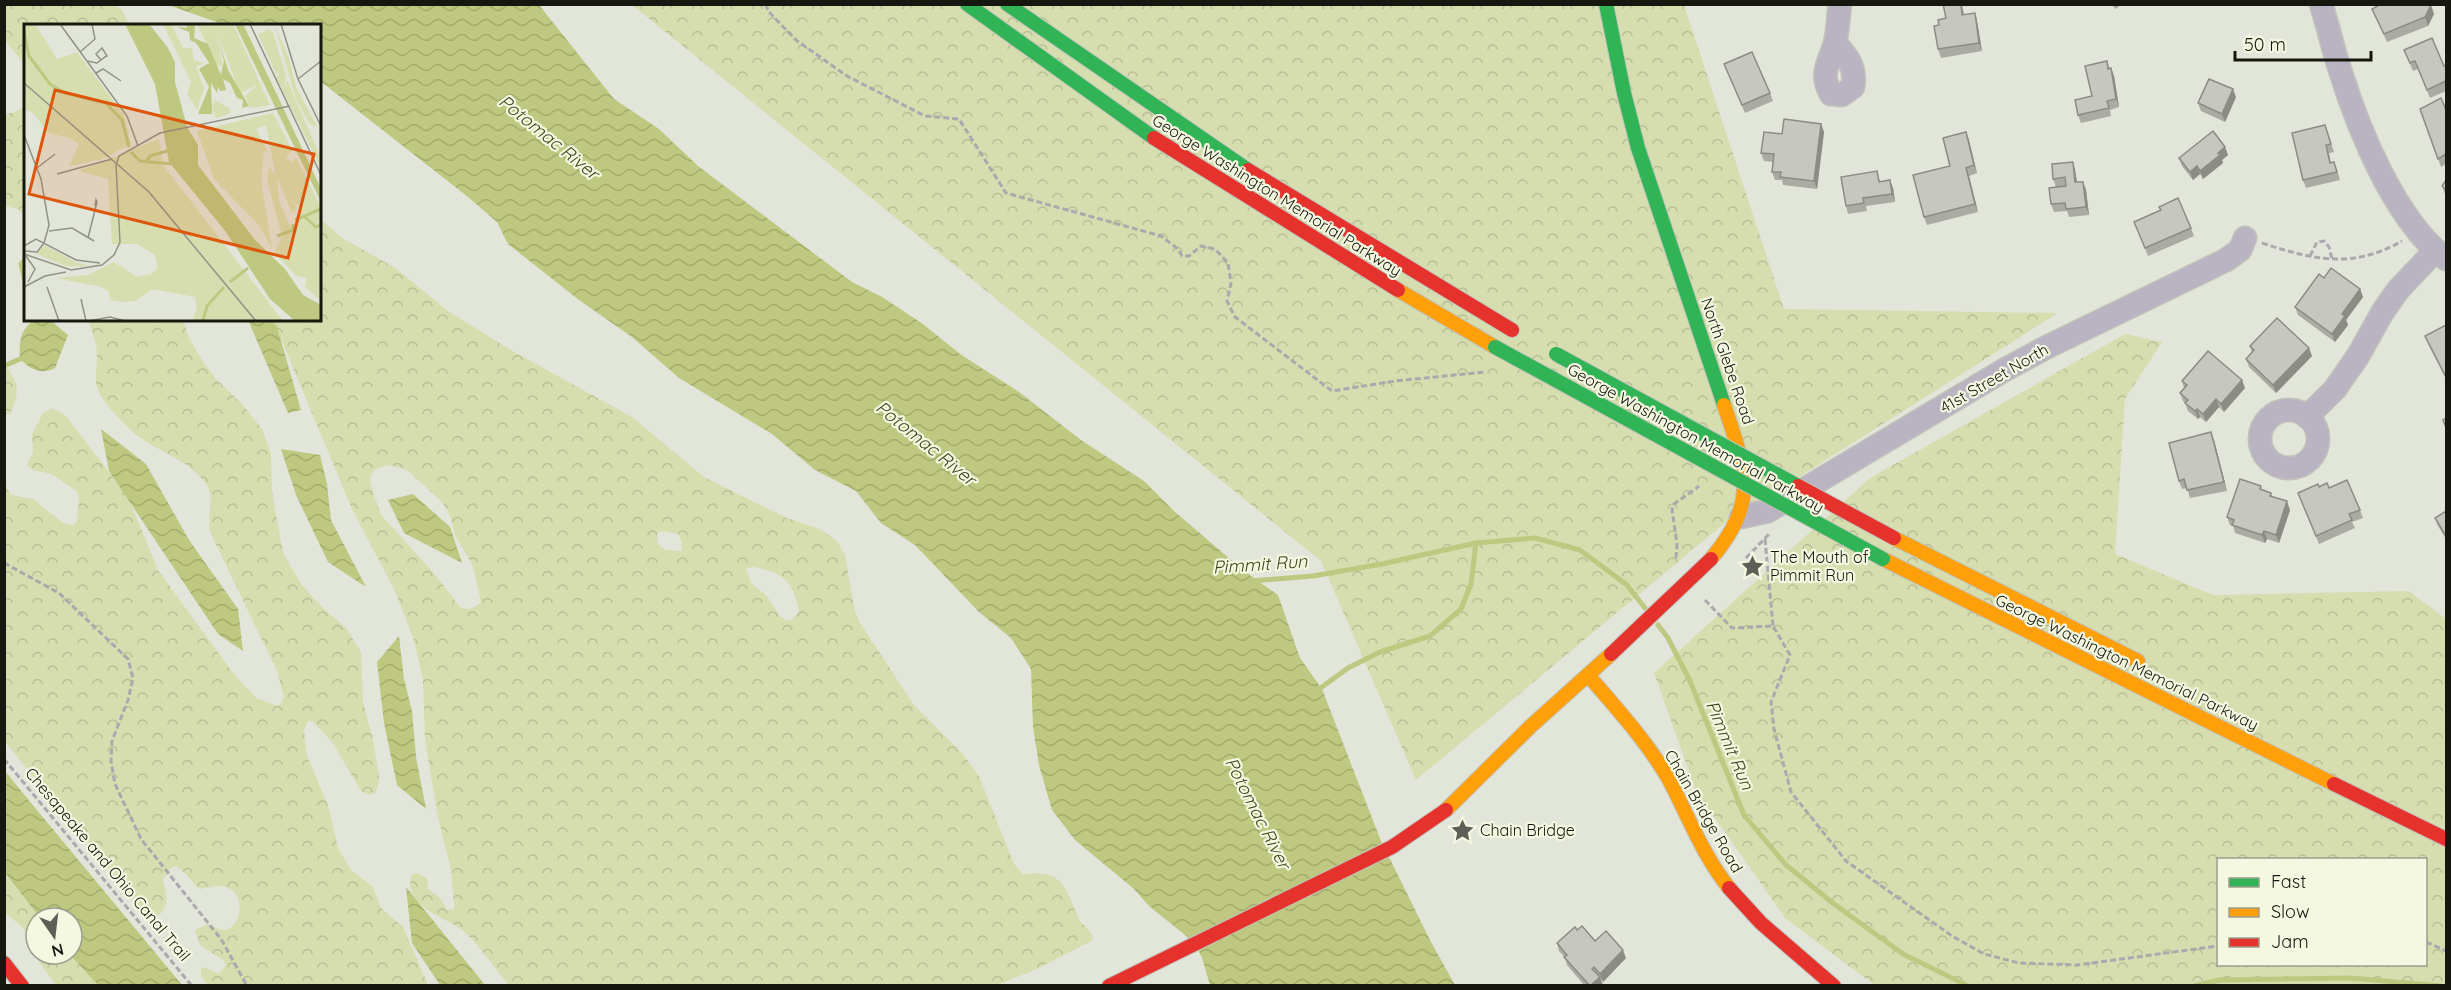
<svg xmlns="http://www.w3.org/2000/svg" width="2451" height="990" viewBox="0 0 2451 990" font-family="Quicksand,sans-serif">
<defs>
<pattern id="forest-crowns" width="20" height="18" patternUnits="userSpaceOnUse" patternTransform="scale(1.5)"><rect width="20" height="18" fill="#d6deaf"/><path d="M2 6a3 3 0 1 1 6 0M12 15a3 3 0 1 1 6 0" fill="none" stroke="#b7be95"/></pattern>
<pattern id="water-waves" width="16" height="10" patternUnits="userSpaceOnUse" patternTransform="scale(1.5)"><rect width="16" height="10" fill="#bec880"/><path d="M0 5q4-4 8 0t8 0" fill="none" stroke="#a3ab6d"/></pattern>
</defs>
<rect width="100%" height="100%" fill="#e2e5d9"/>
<g fill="url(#forest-crowns)" fill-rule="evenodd">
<path d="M4 5H115L122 10 129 25 26 26 25 65 5 40Z"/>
<path d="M632 5H1684L1784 309 2058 313 1720 527 1416 780 1321 561Z"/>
<path d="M25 106V216L18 209 4 206 5 114 15 112Z"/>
<path d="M320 219 342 238 394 267 448 311 509 349 632 417 704 477 787 518 820 529 837 541 845 555 855 611 860 623 914 705 963 754 979 776 1014 864 1023 874C1063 869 1065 886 1078 917 1082 927 1092 928 1093 940L1037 969 997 985H509C495 969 483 951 468 935 450 916 404 911 411 876L416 873 427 878 428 889 440 898 447 910 454 909V905L451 870 437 813 425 740 423 680 414 640 394 589 352 509 273 320H320ZM389 465 407 470 442 502 449 513 455 535 473 566 481 602C474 608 470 611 460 607L432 571 381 515 370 483 371 475 375 469ZM660 531 678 534 681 539 682 551 665 550 658 544 657 534ZM754 567C783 573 794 582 799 612L791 620H786L780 616 767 596 751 583 746 568Z"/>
<path d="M88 320H183L189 338 203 362 216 379 243 405 262 429 271 454 272 491 283 553 301 584 323 608 346 628 361 652 363 702 373 740 379 776 378 786 375 793 368 795 361 791 332 742 312 721H308L304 730 307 756 328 805 338 848 351 870 373 887 381 908 403 927 428 985H208L201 977V969L204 967 219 974 226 965 223 960 200 945 195 930 207 924C212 926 219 930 225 930 242 928 249 887 219 886 213 886 206 888 200 889 191 882 185 870 175 866L170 869 163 879C167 896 171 913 150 919L5 742 4 483 11 495 33 499 63 523 73 525 77 522 79 497 77 492 52 474 33 470 27 465 33 452 32 434 43 413 52 408 66 416 128 497 158 570 233 673 256 698 278 706 281 704 284 697 277 671 210 532C207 518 214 498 208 487 192 460 157 452 134 433 124 424 111 411 103 399 92 385 97 371 97 355 97 343 92 331 88 320Z"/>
<path d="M2125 334 2162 342 2125 399 2115 554 2213 595 2409 591 2446 619V985H1874L1785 918 1696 791 1654 673 1870 478ZM2218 860H2426V964H2218Z"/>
<path d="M4 354C8 382 27 378 10 414H5Z"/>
<path d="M4 873 40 918H36V954H69L98 985 57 986 55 984 33 953 30 940 25 930 5 912Z"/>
</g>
<g fill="url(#water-waves)">
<path d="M168 5H539L614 99 659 129 698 166 852 282 882 297 923 324 960 354 1019 392 1081 440 1144 481 1174 511 1244 571 1278 595 1300 658 1322 689 1381 841 1431 942 1455 985H1210L1202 958 1195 943 1149 906 1134 889 1075 840 1052 810 1039 765 1033 727 1031 669 1011 638 979 612 915 545 881 523 856 491 815 470 772 434 679 378 632 337 579 300 508 244 497 222 468 197 320 81V26L225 25Z"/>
<path d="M34 320H50L68 335 55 368C41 375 31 370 20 359 19 342 20 330 34 320Z"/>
<path d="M248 320H272L277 327 301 410 288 413Z"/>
<path d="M101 429 146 464 189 540 238 609 243 651 218 634 109 471Z"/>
<path d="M281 449 320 455 327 484 331 520 366 587 328 562 296 495Z"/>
<path d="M413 494 450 527 462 563 404 533 388 500Z"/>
<path d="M399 636 404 679 412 711 416 757 426 809 397 785 384 723 377 662Z"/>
<path d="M5 771 22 792 182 985H98L71 956 72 918H40L5 873Z"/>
<path d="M406 887 485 985H440L412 943Z"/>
</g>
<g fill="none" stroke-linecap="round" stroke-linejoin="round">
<g stroke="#bec880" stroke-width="5">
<path d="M26 259 21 264 26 285"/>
<path d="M4 366 20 359"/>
<path d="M1251 581 1313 576 1382 564 1476 543 1535 538 1580 550 1627 585 1645 608"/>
<path d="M1658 625 1668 638 1690 681 1744 815 1786 865 1834 904 1903 954 1968 986"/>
<path d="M1315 692 1348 668 1380 652 1430 636 1461 609 1471 584 1476 543"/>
<path d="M2194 986 2220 980 2351 978 2441 986"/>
</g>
<defs>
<g id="street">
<path d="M2321 4C2328 26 2333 49 2340 70 2359 131 2395 220 2446 259"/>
<path d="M1835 43C1848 57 1856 67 1853 87L1842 95 1831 94C1819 73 1829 64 1835 43 1838 31 1838 17 1840 4"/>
<circle cx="2289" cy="439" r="29"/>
<path d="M2307 417 2335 389 2358 356 2382 313 2398 290 2435 251"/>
<path d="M1741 517 1768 511 2006 369 2047 347 2226 260 2240 250 2245 238"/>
</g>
<g id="fast">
<path d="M967 4 1154 138"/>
<path d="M1007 4 1248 170"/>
<path d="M1606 4 1624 93 1638 148 1724 405"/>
</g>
<g id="slow">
<path d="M1398 290 1495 347"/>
<path d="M1894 538 2138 661"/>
<path d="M1711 559C1760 500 1746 471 1724 405"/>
<path d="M1883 559 2334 784"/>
<path d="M1588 675C1616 708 1646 740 1668 778 1688 815 1702 854 1729 888"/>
<path d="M1446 810 1531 726 1611 654"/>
</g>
<g id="jam">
<path d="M1154 138 1398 290"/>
<path d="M1248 170 1512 330"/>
<path d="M2334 784 2446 839"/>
<path d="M1729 888 1761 923 1834 986"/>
<path d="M4 963 22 986"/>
<path d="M1109 986 1392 847 1446 810"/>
</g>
</defs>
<use href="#street" stroke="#c1c3ba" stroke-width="25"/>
<use href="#fast" stroke="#c1c3ba" stroke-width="16"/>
<use href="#slow" stroke="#c1c3ba" stroke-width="16"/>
<use href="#jam" stroke="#c1c3ba" stroke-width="16"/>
<g stroke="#aba8ae" stroke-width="3" stroke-dasharray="6 3" stroke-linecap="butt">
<path d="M766 4 768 11 796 40 847 76 925 116 959 119 1006 193 1161 236 1178 249 1182 256H1189L1201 246 1215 249 1228 263 1231 283 1227 301 1235 317 1332 391 1395 381 1485 372"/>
<path d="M2262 243C2313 260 2354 269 2402 241"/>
<path d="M2310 256 2317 242 2324 241 2329 247 2332 259"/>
<path d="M1765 539 1773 626"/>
<path d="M1676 558 1677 544 1672 509 1674 504 1699 486"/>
<path d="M1746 558 1771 532"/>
<path d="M4 563 59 593 128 659 133 678 128 700 112 741 111 761 115 784 141 839 221 939 247 986"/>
<path d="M1705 600 1732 628 1773 626 1790 655 1771 702 1774 729 1791 792 1846 861 1952 936 1984 954 2019 963 2077 965 2218 946"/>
<path d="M4 759 192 986"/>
<path d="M2426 942 2446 951"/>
</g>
<use href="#street" stroke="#b9b3c2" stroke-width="22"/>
<use href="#fast" stroke="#30b455" stroke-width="14"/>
<use href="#slow" stroke="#ff9f0a" stroke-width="14"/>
<use href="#jam" stroke="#e5322d" stroke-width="14"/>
<defs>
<g id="fast-bridge">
<path d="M1495 347 1883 559"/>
<path d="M1556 354 1798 486"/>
</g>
<g id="jam-bridge">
<path d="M1798 486 1894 538"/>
<path d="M1611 654 1711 559"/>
</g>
</defs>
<use href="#fast-bridge" stroke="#c1c3ba" stroke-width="16" stroke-linecap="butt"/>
<use href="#jam-bridge" stroke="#c1c3ba" stroke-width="16" stroke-linecap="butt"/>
<use href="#fast-bridge" stroke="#30b455" stroke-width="14"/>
<use href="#jam-bridge" stroke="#e5322d" stroke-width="14"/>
</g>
<g fill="#aaaca4">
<path d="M1943 4H1962L1964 15 1975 13 1977 21 1982 51 1941 58 1938 49 1939 25 1946 18Z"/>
<path d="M2112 4H2123L2115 9Z"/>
<path d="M2372 9 2434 14 2428 26 2387 42Z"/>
<path d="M2404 50 2444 66 2446 65V91L2430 98 2418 69 2413 71Z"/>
<path d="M2107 61 2110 69 2111 68 2114 76 2119 107 2110 110 2111 116 2081 123 2078 115 2092 96Z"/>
<path d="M1724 64 1770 93 1773 101 1745 113Z"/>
<path d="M2236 97 2225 122 2201 111 2198 103Z"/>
<path d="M2446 110V164L2441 167 2423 117Z"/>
<path d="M1821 124 1824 132 1817 189 1783 185 1782 180H1775L1772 172 1773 162 1764 161 1761 153 1782 134Z"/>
<path d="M2325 125 2334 152 2329 153 2331 162 2337 170 2340 180 2306 188 2303 180Z"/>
<path d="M1966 132 1977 173 1969 176 1978 212 1927 225 1924 217Z"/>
<path d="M2225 147 2228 155 2222 160 2223 163 2203 179 2200 174 2193 180 2182 166 2179 158Z"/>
<path d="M2073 162 2075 170 2077 182H2083L2086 190 2089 215 2069 217 2067 211 2054 212 2051 204 2056 187 2053 179Z"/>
<path d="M1880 179V182L1893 188 1895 202 1866 206 1867 211 1848 214 1846 206Z"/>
<path d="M2446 180V196L2445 194 2442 186Z"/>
<path d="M2134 222 2191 228 2194 236 2148 256Z"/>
<path d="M2324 278 2360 289 2363 297 2346 320 2348 325 2335 342 2298 315 2295 307Z"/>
<path d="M2446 325V379L2428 344 2425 336Z"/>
<path d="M2250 346 2312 356 2276 393 2249 367 2246 359 2252 353Z"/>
<path d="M2182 381 2245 388 2224 412 2219 407 2206 422 2200 417 2198 419 2188 411 2185 403 2183 401 2180 393 2184 388Z"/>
<path d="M2214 440 2227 491 2190 498 2187 488 2182 489 2179 481Z"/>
<path d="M2261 486 2262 490 2271 493 2272 496 2290 510 2279 543 2267 539 2265 543 2235 533 2233 526 2230 525 2227 517Z"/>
<path d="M2319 487 2329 488 2360 510 2363 518 2352 522 2355 528 2319 544 2298 493Z"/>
<path d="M2446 511V539L2438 526 2435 518Z"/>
<path d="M1577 930 1626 958 1603 982 1600 978 1602 986H1585L1567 965 1565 957 1559 951 1557 943Z"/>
</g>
<g fill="#8b8c86">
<path d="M1961 4H1962V6L1965 23 1962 15Z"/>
<path d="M2431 5 2434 14 2428 26 2425 17Z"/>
<path d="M1975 13 1977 21 1982 51 1979 43Z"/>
<path d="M2111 68 2114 76 2119 107 2116 99Z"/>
<path d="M2233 89 2236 97 2225 122 2222 114Z"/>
<path d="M1821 124 1824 132 1817 189 1814 181Z"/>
<path d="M1966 132 1969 140 1977 173 1974 165Z"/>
<path d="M2225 147 2228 155 2222 160 2223 163 2203 179 2200 171 2218 153Z"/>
<path d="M2073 162 2075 170 2078 190 2075 182Z"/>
<path d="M2197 166 2200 174 2193 180 2190 172Z"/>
<path d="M1966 168 1969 176 1978 212 1975 204Z"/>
<path d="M1890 180 1893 188 1895 202 1892 194Z"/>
<path d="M2083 182 2086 190 2089 215 2086 207Z"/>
<path d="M2360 289 2363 297 2346 320 2348 325 2335 342 2332 334 2342 314Z"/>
<path d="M2309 348 2312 356 2276 393 2273 385Z"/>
<path d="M2242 380 2245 388 2224 412 2221 404Z"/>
<path d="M2216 399 2219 407 2206 422 2203 414Z"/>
<path d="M2197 409 2200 417 2198 419 2195 411Z"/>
<path d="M2211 432 2214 440 2227 491 2224 482Z"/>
<path d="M2287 501 2290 510 2279 543 2276 535Z"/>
<path d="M2264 531 2267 539 2265 543 2262 535Z"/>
<path d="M1623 950 1626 958 1603 982 1600 974Z"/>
<path d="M1600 977 1603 985 1590 986Z"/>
</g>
<g fill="#c6c8bf" stroke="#8b8c86" stroke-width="1.5">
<path d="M1943 4H1961L1962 15 1975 13 1979 43 1938 49 1934 26 1939 25 1938 20 1946 18Z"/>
<path d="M2381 4H2430L2431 5 2425 17 2384 34 2372 9Z"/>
<path d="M2432 38 2444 66 2446 65V81L2427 90 2415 61 2410 63 2404 50Z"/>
<path d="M1752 52 1770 93 1742 105 1724 64Z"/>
<path d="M2107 61 2108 69 2111 68 2116 99 2107 101 2109 108 2078 115 2075 100 2092 96 2085 66Z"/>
<path d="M2209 79 2233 89 2222 114 2198 103Z"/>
<path d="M2441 98 2446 110V154L2438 159 2420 109Z"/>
<path d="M1784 119 1821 124 1814 181 1780 177 1781 172H1772L1774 154 1761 153 1764 132 1782 134Z"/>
<path d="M2325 125 2331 144 2326 145 2330 163 2334 162 2337 172 2303 180 2292 133Z"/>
<path d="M2213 131 2225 147 2218 153 2220 155 2200 171 2197 166 2190 172 2179 158Z"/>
<path d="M1966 132 1974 165 1966 168 1975 204 1924 217 1913 175 1950 166 1943 138Z"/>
<path d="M2073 162 2075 182H2083L2086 207 2066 209 2065 203 2051 204 2049 188 2066 186 2065 177 2053 179 2052 164Z"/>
<path d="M1877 171 1879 182 1890 180 1892 194 1863 198 1864 203 1846 206 1841 177Z"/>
<path d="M2446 180V190L2442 186Z"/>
<path d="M2178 198 2191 228 2145 248 2134 222 2161 210 2159 207Z"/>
<path d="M2331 268 2360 289 2342 314 2345 316 2332 334 2295 307 2319 274 2324 278Z"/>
<path d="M2277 318 2309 348 2273 385 2246 359 2254 350 2250 346Z"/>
<path d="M2446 325V377L2425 336Z"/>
<path d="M2208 351 2242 380 2221 404 2216 399 2203 414 2197 409 2195 411 2185 403 2188 400 2180 393 2187 385 2182 381Z"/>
<path d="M2446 418V428L2443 420Z"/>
<path d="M2211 432 2224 482 2187 490 2184 479 2179 481 2169 443Z"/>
<path d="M2240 479 2261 486 2260 489 2271 493 2270 496 2287 501 2276 535 2264 531 2262 535 2232 525 2234 520 2227 517Z"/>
<path d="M2347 480 2360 510 2349 514 2352 520 2316 536 2298 493 2318 484 2319 487 2327 483 2329 488Z"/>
<path d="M2446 511V536L2435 518Z"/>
<path d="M1582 926 1595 941 1606 931 1623 950 1600 974 1594 967 1592 969 1600 977 1590 986 1564 957 1567 955 1557 943 1575 927 1577 930Z"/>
</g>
<defs>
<symbol id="sight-bare" viewBox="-9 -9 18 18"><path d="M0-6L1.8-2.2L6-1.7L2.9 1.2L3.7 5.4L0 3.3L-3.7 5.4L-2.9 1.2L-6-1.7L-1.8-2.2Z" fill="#5d5f56" stroke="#f4f8e1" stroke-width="2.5" paint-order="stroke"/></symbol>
</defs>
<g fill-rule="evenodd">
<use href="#sight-bare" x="1736" y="550" width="33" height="33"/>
<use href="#sight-bare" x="1446" y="814" width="33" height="33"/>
</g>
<g text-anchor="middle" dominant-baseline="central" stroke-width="4.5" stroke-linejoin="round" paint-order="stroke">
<g font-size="16" fill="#16170f" stroke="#f4f8e1">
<text transform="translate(1277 195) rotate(32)">George Washington Memorial Parkway</text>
<text transform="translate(1728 361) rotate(71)">North Glebe Road</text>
<text transform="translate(1994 378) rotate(-30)">41st Street North</text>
<text transform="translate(1696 438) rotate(29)">George Washington Memorial Parkway</text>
<text transform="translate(2127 662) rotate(26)">George Washington Memorial Parkway</text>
<text transform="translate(1704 811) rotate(60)">Chain Bridge Road</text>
<text transform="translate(108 864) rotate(50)">Chesapeake and Ohio Canal Trail</text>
</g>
<g font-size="16" fill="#16170f" stroke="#f4f8e1" text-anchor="start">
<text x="1770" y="557">The Mouth of<tspan x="1770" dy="18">Pimmit Run</tspan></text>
<text x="1480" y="830">Chain Bridge</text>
</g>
<g font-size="18" font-style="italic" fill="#40451c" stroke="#f4f8e1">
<text transform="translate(549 137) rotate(39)">Potomac River</text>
<text transform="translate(926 443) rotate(39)">Potomac River</text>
<text transform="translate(1260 564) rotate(-4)">Pimmit Run</text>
<text transform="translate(1730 745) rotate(67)">Pimmit Run</text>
<text transform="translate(1258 813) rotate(63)">Potomac River</text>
</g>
</g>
<g transform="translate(24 24)">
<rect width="297" height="297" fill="#e2e5d9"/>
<path d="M0 0H11L33 35 53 28 100 91 107 120 79 135 45 142 55 120 46 114 25 109 8 88 0 86ZM139 0H147L159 24H168L170 37 180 39 172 43 180 64 173 86 163 70 167 58ZM173 0H209L246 81 226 84 221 72 233 61 216 69 193 9 199 43 192 40ZM250 0 265 34 272 63 294 104 285 99 272 75ZM244 5 249 9 262 52 260 65 263 56 297 134V144L252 54 256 48 252 50 234 10ZM191 76 205 84 207 89 192 94 188 83ZM249 89 268 126 262 134 268 138 272 134 297 183V277L281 263 283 254 272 252 251 229 258 212 243 156 245 142 250 150 251 147 242 102 232 104 244 129 240 127 237 156 248 224 234 200 190 155 173 107ZM253 153 268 189 273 185 270 177 276 183 271 213 255 177ZM135 115 139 141 259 297H168L173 284 171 273 129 265 111 277 97 278 86 276 85 268 78 263 32 254 64 251 90 238 113 253 128 250 134 243 131 231 113 220H88L84 155 55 147ZM21 221 51 238 66 242H41L11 229Z" fill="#d6deaf" fill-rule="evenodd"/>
<path d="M101 0 126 1 144 24 151 38V58L163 103 174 121V141L231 216 261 245 279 271 297 281V297H271L246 275 202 208 145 138 131 60ZM163 0H171L170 14 184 20 197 51 200 37 193 11 204 46 225 82 218 84 219 76 213 74 206 59 199 55 202 66 196 67 194 63 193 69 187 59 188 90H174L185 63 175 45 185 39 188 43 172 19 166 16 165 8 153 3 163 4ZM211 0H219L255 75 297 165V178Z" fill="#bec880"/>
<path fill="none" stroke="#bec880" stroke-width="3" d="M0 7 5 32 26 60 41 69 82 79 98 96 105 123M107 128 116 137 148 140M123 137 126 132 143 127M281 193 292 203 297 201M271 196 297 185M253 212 269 206V200M206 258 224 244M179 297 183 282 200 263"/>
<path fill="none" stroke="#909388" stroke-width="1.5" d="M36 0 103 92 114 122M226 0 297 151M257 0 274 55 297 102M56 28 71 15 68 0M63 37 73 39 81 33 83 32 78 24 72 30 77 36M72 49 79 45 97 57M274 55 297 37M0 59 125 168 232 297M0 111 17 155 25 201 20 219M13 144 31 130M33 150 88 135M25 207 48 204 70 217M64 214 73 178 72 176 71 182M0 222 12 215 52 236 76 239M1 227 13 228 20 219M0 230 47 246 78 241 90 231 96 218 92 141 95 132 136 109 266 82M2 232 11 245 4 258M0 263 21 252 42 248M23 263 35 297M57 275 62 297M65 297 86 293 101 297"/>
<path fill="#de560c" fill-opacity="0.15" stroke="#de560c" stroke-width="3" d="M31 66 290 130 264 234 5 170Z"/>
<rect width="297" height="297" fill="none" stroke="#16170f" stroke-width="3"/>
</g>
<rect width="2451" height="990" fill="none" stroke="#16170f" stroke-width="12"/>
<rect x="2217" y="858" width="210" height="108" fill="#f4f8e1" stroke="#9b9e8d" stroke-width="1.5"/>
<rect x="2229" y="878" width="30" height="9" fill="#30b455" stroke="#9b9e8d" stroke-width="1.5"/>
<text x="2271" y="888" font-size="18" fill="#16170f">Fast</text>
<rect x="2229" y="908" width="30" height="9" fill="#ff9f0a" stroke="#9b9e8d" stroke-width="1.5"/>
<text x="2271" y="918" font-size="18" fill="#16170f">Slow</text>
<rect x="2229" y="938" width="30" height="9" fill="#e5322d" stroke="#9b9e8d" stroke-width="1.5"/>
<text x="2271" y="948" font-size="18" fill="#16170f">Jam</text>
<g transform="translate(54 936) rotate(166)"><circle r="28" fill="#f4f8e1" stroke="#9b9e8d" stroke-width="1.5"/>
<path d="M0-4.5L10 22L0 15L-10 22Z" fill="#5d5f56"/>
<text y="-9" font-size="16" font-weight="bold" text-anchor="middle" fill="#16170f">N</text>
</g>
<path d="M2235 51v9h136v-9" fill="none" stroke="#16170f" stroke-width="3"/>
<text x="2244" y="51" font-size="18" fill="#16170f" stroke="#f4f8e1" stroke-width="4.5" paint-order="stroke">50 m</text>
</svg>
